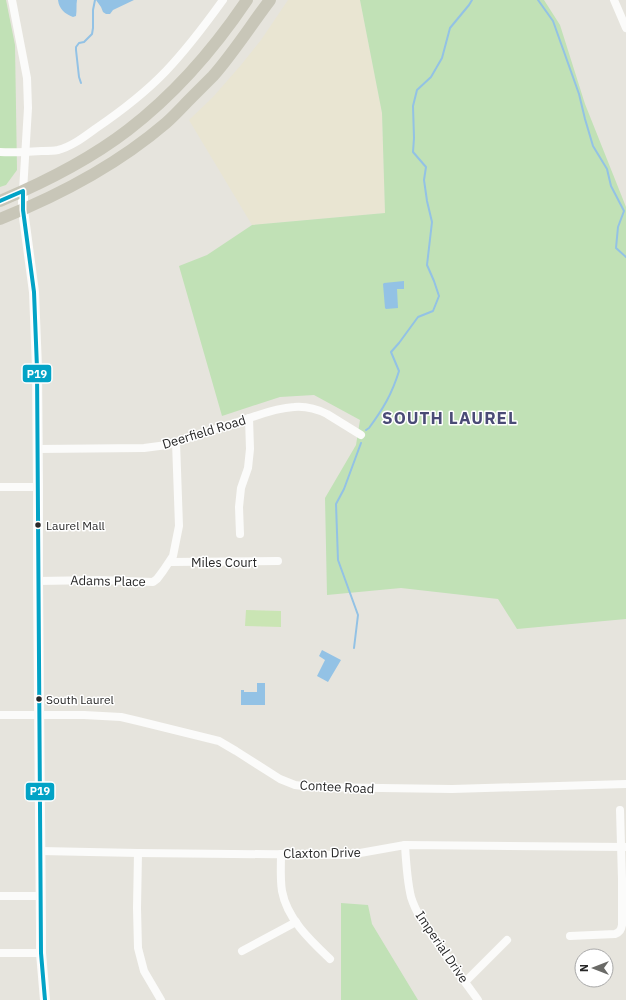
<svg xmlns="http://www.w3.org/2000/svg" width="626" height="1000" viewBox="0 0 626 1000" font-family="'IBM Plex Sans',sans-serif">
<rect width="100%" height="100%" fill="#e6e4dd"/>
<path fill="#e9e5d2" d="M288 0H360L382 113 385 213 252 225 189 120 213 97 241 65 261 40Z"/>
<g fill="#c1e1b6">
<path d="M0 0H6L15 45 17 170 6 185 0 187Z"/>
<path d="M360 0H544L560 25 585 104 626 207V619L517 629 498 599 401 588 327 595 325 498 356 445 360 420 314 395 280 397 222 416 179 266 207 255 252 225 385 213 382 113Z"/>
<path d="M341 903 368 905 372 924 418 1000H341Z"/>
</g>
<path fill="#cae5b4" d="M246 610 281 611V627L245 626Z"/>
<g fill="#93c2e5">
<path d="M58 0H77C76 5 77 10 76 16L73 17C65 14 59 9 58 0Z"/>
<path d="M96 0H134L113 10 110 14H106L103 12 101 7Z"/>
<path d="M404 281V289H397L398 308 386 309 385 308 383 284 384 283Z"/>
<path d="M322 650 341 660 328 682 317 676 325 660 319 656Z"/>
<path d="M257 683H265V705H241V690H244V692H257Z"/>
</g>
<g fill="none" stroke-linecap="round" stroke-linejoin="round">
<g stroke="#93c2e5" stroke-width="2">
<path d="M538 0 553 21 579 94 585 119 593 146 607 169 611 186 624 211 618 227 616 248 626 257"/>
<path d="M81 83 79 77 76 50V47L79 43 84 42 92 34 93 28V10L95 0"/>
<path d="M366 430 369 428C383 409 392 394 399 371L391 352 399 343 418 317 433 311 439 296 434 281 427 265 432 222 427 201 424 180 426 167 413 152 414 138 413 106 417 90 431 77 442 58 450 28 469 5 472 0"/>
<path d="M354 648 358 615 338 560 336 504 344 489 361 443"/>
</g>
<g stroke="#fbfbfa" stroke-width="8">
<path d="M12 0 27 78 28 108 23 191"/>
<path d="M614 0 626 28"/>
<path d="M0 152C14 153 28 152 43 151 48 151 53 151 58 150 71 147 84 137 95 129 120 112 145 93 166 71 187 49 205 25 223 0"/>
<path d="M37 449 144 448 167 445C193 437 218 428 244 420 260 414 277 408 294 407 306 406 317 409 327 414L361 435"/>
<path d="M0 487H38"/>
<path d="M240 534 239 507 241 488 248 468 250 449 249 418"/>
<path d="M170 562 278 561"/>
<path d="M38 581 99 580 153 582 157 579 163 571 173 556 179 526 176 442"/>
<path d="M0 715H84L121 717 138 721 219 741 236 751 280 779 295 785 310 787 452 789 626 784"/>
<path d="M405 845C406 862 407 880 411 897 417 916 429 931 440 947 452 965 465 982 478 1000"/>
<path d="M41 851 138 853 347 855 360 853 405 845 626 847"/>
<path d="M138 853 137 908 138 948 144 971 161 1000"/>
<path d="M281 854C281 866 280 879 282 891 287 919 311 941 330 959"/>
<path d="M0 896H40"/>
<path d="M570 936 615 934C620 932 621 930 622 925V879L620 810"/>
<path d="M242 951 296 922"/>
<path d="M0 953H41"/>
<path d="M465 982 507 940"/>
</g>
<path stroke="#fbfbfa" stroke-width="10" d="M23 191V210L34 292 37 368 38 487V581L41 929V953L45 1000"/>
<g stroke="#c8c6b8" stroke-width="12">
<path d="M0 201C45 182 89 160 128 130 175 94 214 49 247 0"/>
<path d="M0 219C60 195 117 165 166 123 175 115 183 106 192 97 199 90 206 83 213 76 234 52 251 25 270 0"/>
</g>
<defs>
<path id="bus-1" d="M0 201 23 191V210L34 292 37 368 41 953 45 1000"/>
</defs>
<use href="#bus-1" stroke="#fff" stroke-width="7"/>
<use href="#bus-1" stroke="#02a3c6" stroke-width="4"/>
</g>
<g fill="#282828" stroke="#fff" stroke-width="1.5">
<circle cx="38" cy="525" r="3.5"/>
<circle cx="39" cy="699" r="3.5"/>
</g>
<g text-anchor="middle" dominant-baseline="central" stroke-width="3" stroke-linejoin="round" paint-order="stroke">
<g font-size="12" fill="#282828" stroke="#fff" text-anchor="start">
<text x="46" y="525">Laurel Mall</text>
<text x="46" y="699">South Laurel</text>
</g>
<g font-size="13" fill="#282828" stroke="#fff">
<text transform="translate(204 432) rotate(-17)">Deerfield Road</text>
<text x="224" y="562">Miles Court</text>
<text transform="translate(108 581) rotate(1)">Adams Place</text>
<text transform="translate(337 787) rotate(3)">Contee Road</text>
<text transform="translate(322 853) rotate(-1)">Claxton Drive</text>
<text transform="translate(442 947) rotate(56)">Imperial Drive</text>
</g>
<g font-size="17" font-weight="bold" letter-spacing="1" fill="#4a4b76" stroke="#fff">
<text x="450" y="418">SOUTH LAUREL</text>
</g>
</g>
<g stroke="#fff" stroke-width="1.5">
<rect x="22" y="364" width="30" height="19" rx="4" fill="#02a3c6"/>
<rect x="25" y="782" width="30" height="19" rx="4" fill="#02a3c6"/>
</g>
<g font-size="11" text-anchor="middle" font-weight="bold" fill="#fff">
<text x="37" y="378">P19</text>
<text x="40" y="795">P19</text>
</g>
<g transform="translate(594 968) rotate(270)"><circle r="19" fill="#ffffff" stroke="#a9a9a9"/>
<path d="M0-3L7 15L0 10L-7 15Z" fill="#6a6a67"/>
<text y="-6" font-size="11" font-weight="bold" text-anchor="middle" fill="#282828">N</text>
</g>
</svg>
